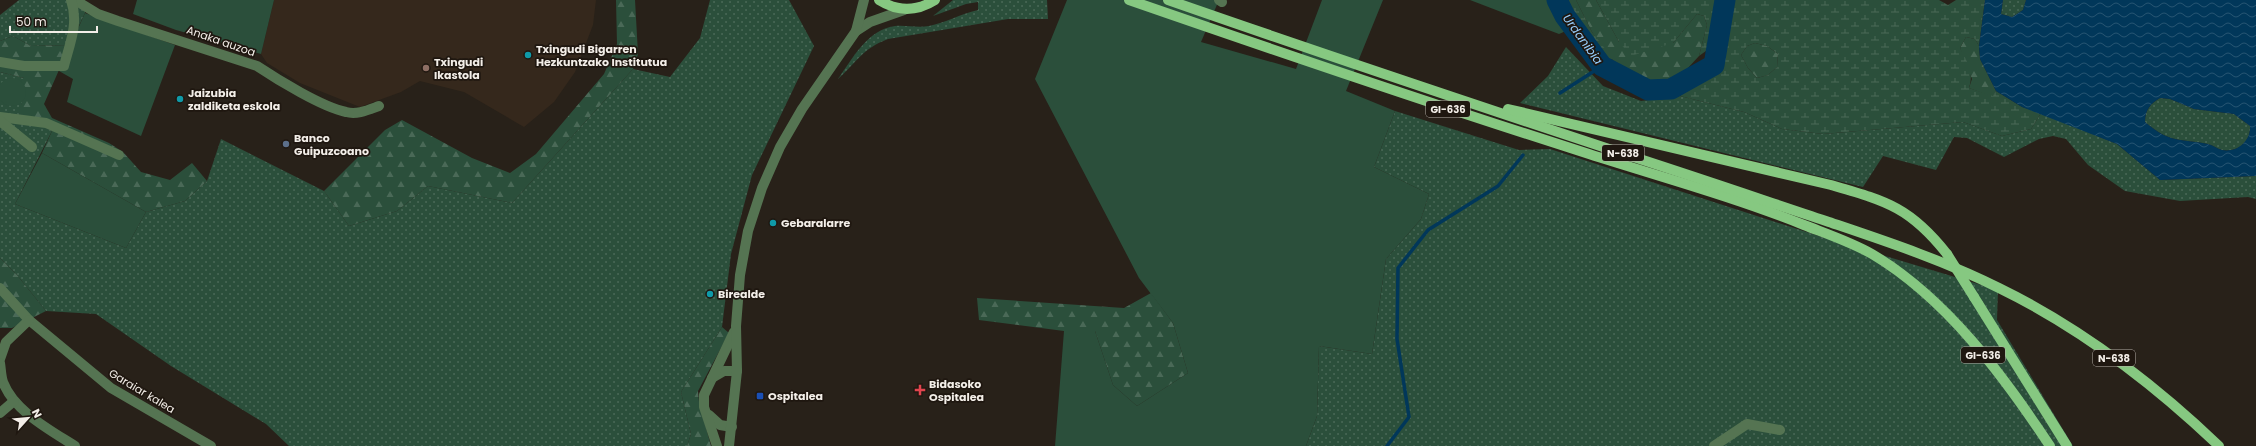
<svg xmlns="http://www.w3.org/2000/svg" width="2256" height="446" viewBox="0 0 2256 446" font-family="Poppins,sans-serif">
<defs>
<pattern id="grass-dots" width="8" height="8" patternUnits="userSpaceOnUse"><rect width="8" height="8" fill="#2b4f3b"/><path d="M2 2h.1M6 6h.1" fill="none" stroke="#4a6957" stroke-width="1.8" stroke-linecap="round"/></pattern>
<pattern id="forest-firs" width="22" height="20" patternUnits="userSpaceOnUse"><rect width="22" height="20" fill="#2b4f3b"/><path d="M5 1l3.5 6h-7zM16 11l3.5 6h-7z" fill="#4a6957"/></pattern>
<pattern id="wetland-marsh" width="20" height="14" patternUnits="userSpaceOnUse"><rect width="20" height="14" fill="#2b4f3b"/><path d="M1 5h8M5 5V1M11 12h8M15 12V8" fill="none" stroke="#4a6957"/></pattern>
<pattern id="water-waves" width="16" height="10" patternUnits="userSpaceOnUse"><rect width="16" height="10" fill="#01375a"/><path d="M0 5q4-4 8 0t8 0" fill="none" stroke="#265472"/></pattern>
</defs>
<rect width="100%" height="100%" fill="#282119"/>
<path fill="#35281c" d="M274 0H596L593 25 575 72 554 102 524 127 464 92 420 81 401 92 360 107 300 83 267 63 261 54Z"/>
<g fill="url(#grass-dots)">
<path d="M19 0H85V13L70 45 31 46 13 36 0 41V15Z"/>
<path d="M710 0H789L814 46 752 175 731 254 722 327 681 392 691 434 687 446H289L266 424 171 366 96 314 46 311 17 275 0 258V72L24 78V97L19 113 52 131 15 204 126 248 146 212 185 201 207 181 221 139 324 191 349 226 397 211 428 186 512 203 633 69 670 77 700 38Z"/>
<path d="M953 0H1047L1048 19H1008L888 39C862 49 858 61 838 79 853 58 867 30 895 26 906 25 918 28 929 26 945 23 960 14 978 10V2L966 4 933 16Z"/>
<path d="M2003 0H2026L2023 10 2012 17 2001 14Z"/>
<path d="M1566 47 1603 86 1641 101 1680 96 1744 112 1782 129 1823 134 1963 122 2002 136 2031 129 2041 113 2117 144 2160 180 2256 176V199L2248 197 2180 201 2125 191 2088 165 2066 139 2053 136 2039 139 2004 157 1967 138 1954 137 1936 170 1883 156 1863 187 1520 103 1548 76Z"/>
<path d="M2160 98 2170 99 2194 109 2234 114 2250 126C2251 141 2238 153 2222 150 2217 149 2213 145 2208 144 2179 138 2171 144 2145 122 2145 110 2150 104 2160 98Z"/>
<path d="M1395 111 1519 150 1550 149 1819 236 1998 290 1997 320 2073 446H1306L1317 416 1319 346 1372 354 1386 259 1421 219 1429 194 1374 167Z"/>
</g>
<g fill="url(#forest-firs)">
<path d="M616 0H635L638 54 633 69 512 203 428 186 397 211 349 226 324 191 385 130 402 120 472 158 510 173 536 154 604 74 617 44Z"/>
<path d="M1576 0H1596L1619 42 1673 43 1697 14 1704 16 1707 25 1699 56 1686 70 1670 82 1647 83 1624 73 1605 51 1592 32Z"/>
<path d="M13 36 31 46 70 45 44 104 52 118 109 143 123 152 141 172 170 180 192 163 207 181 185 201 146 212 42 153 52 131 18 113 24 97V78L0 72V41Z"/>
<path d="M1966 37 1975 39 1979 46 1980 59 1996 91 1993 97 1969 88 1972 79 1960 48Z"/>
<path d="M1755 43 1767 46 1778 54 1777 67 1768 75 1757 78 1748 68 1741 55 1747 46Z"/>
<path d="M0 258 17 275 46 311 12 328H0Z"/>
<path d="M1151 293 1173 323 1188 373 1137 406 1113 385 1095 331H1064L979 320 977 298 1124 308Z"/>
<path d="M722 327 729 333 698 391 699 402 711 446H687L691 434 681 392Z"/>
</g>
<g fill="url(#wetland-marsh)" fill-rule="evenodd">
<path d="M1565 0H1576L1592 32 1613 59 1607 61Z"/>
<path d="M1596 0H1721L1710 48 1699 56 1707 25 1704 16 1697 14 1673 43 1631 56 1619 42Z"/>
<path d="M1732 0H1939L1948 5 1956 0H1985L1979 46 1975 39 1966 37 1960 48C1968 63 1974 72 1969 88L1993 96 1996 91 2022 107 2041 113 2031 129 2002 136 1963 122 1823 134 1782 129 1744 112 1680 96 1719 65ZM1755 43 1767 46 1778 54 1777 67 1768 75 1757 78 1748 68 1741 55 1747 46Z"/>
</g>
<g fill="#2b4f3b">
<path d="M137 0H274L261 54 176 30 133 14Z"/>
<path d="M1067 0H1219L1201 42 1296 69 1322 0H1383L1346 91 1395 111 1374 167 1429 194 1421 219 1386 259 1372 354 1319 346 1317 416 1306 446H1055L1064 331H1095L1113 385 1137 406 1188 373 1173 323 1139 278 1035 79Z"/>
<path d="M1470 0H1550L1566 31 1559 34Z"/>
<path d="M85 13 175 45 141 136 67 102 73 79 59 71Z"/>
<circle cx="12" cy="92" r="14"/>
<path d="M42 153 146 212 126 248 15 204Z"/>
</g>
<path fill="url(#water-waves)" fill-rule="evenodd" d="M1985 0H2003L2001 14 2012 17 2023 10 2026 0H2256V176L2160 180 2117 144 2022 107 1996 91 1980 59 1979 46ZM2160 98 2170 99 2194 109 2234 114 2250 126C2251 141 2237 153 2222 150 2217 149 2213 145 2208 144 2179 138 2171 144 2145 122 2145 110 2150 104 2160 98Z"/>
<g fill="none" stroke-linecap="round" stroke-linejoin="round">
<g stroke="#01375a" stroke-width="3.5">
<path d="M1560 93 1602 66"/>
<path d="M1387 446 1409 417 1397 339 1398 268 1428 230 1498 186 1523 155"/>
</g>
<path stroke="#01375a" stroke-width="21" d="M1557 0 1565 16 1602 66 1648 90 1671 89 1714 65 1725 0"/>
<g stroke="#557452" stroke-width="10">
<path d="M75 0 98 14 118 21 257 66C278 80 322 107 346 112 357 115 368 110 379 106"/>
<path d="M1219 0 1222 2"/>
<path d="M856 31 870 22 904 10"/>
<path d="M0 62 24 66H64C70 43 79 23 71 0"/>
<path d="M0 117 46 123 119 155"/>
<path d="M0 121 32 147"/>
<path d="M0 288 29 320 111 388 211 446"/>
<path d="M0 359 6 342 29 320"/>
<path d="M0 363C1 369 1 376 3 382 14 411 50 430 75 446"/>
<path d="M712 378 724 371H737"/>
<path d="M0 413 14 401"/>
<path d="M709 415 720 425 732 427"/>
<path d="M717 446 704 407V395L734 332"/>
<path d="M729 446 737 371 736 326 740 275 748 231 762 188 780 147 802 109 856 31 864 0"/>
<path d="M1714 446 1747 424 1780 430"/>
</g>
<g stroke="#86c881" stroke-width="10">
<path d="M879 0C898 12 916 12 935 0"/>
<path d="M1129 0C1282 53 1435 105 1589 154 1661 177 1734 197 1804 225 1827 234 1851 242 1872 254 1946 298 2003 375 2050 446"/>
<path d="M1168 0C1317 52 1467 102 1618 152 1687 174 1757 198 1826 221 1885 241 1943 260 1999 288 2081 328 2153 383 2219 446"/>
<path d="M1508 109 1831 185C1886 201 1910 207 1947 254"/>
<path d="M1974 297 2067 446"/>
</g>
<path stroke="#86c881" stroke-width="10" d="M1947 254 1974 297"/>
</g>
<g fill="#0f9aa8" stroke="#1f1710" stroke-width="1.5">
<circle cx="528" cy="55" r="4"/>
<circle cx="180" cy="99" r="4"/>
<circle cx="773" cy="223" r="4"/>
<circle cx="710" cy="294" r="4"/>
</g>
<circle fill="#8d6e63" stroke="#1f1710" stroke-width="1.5" cx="426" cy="68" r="4"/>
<circle fill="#5c6f8a" stroke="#1f1710" stroke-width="1.5" cx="286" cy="144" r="4"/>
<path fill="#e0444e" stroke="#1f1710" stroke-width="1.5" d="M918 384h4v4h4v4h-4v4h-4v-4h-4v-4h4z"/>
<rect fill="#1a4fb4" stroke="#1f1710" stroke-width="1.5" x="756" y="392" width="8" height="8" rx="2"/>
<g text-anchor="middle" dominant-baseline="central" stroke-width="3.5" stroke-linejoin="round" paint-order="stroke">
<g fill="#1f1710" stroke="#b3aea7" stroke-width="1">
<rect x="1426" y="101" width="44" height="16" rx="3"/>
<rect x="1602" y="145" width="42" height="16" rx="3"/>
<rect x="1961" y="347" width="44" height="16" rx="3"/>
<rect x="2093" y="350" width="42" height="16" rx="3"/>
</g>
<g font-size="10" font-weight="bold" fill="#f3eee8">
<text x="1448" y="109">GI-636</text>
<text x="1623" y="153">N-638</text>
<text x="1983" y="355">GI-636</text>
<text x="2114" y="358">N-638</text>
</g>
<g font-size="11" fill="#f3eee8" stroke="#1f1710">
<text transform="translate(221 41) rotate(19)">Anaka auzoa</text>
<text transform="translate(142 391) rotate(31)">Garaiar kalea</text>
</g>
<g font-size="11" font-weight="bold" fill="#f3eee8" stroke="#1f1710" text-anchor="start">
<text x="536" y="49">Txingudi Bigarren<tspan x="536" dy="13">Hezkuntzako Institutua</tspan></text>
<text x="434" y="62">Txingudi<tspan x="434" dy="13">Ikastola</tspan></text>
<text x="188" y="93">Jaizubia<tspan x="188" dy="13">zaldiketa eskola</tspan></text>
<text x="294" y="138">Banco<tspan x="294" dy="13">Guipuzcoano</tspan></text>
<text x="781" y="223">Gebaralarre</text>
<text x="718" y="294">Birealde</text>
<text x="929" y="384">Bidasoko<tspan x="929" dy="13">Ospitalea</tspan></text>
<text x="768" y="396">Ospitalea</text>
</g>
<g font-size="12" font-style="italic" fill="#96cefd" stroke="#1f1710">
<text transform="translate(1583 39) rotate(54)">Urdanibia</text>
</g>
</g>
<g transform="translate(28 418) rotate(63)" stroke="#1f1710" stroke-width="3" paint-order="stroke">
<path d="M0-3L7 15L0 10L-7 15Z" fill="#f3eee8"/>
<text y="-6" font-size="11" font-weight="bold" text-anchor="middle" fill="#f3eee8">N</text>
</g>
<path d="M10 26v6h87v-6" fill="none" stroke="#f3eee8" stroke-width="2"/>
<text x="16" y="26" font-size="12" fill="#f3eee8" stroke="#1f1710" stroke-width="3" paint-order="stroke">50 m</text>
</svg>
